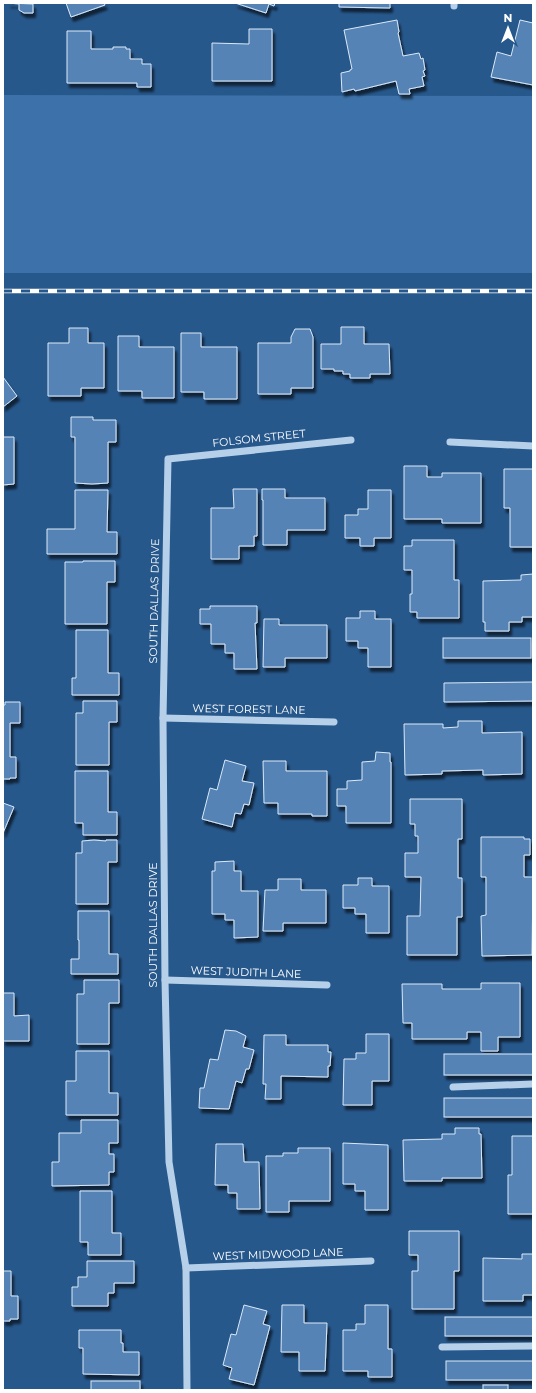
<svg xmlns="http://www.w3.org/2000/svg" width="536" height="1393" viewBox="0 0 536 1393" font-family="Montserrat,sans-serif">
<defs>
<filter id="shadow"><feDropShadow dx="2.5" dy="4.5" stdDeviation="1" flood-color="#0009"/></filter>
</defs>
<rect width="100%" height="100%" fill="#27588c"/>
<path fill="#3c72a9" d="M3 95 533 96V273H3Z"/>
<g fill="#5483b5" stroke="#dbe9f8" filter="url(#shadow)">
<path d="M8 3 33 4V13H24L19 10V4Z"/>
<path d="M66 3H104L105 5 71 17Z"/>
<path d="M235 3H275L274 6 269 4 266 13Z"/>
<path d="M339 3H390V8L339 7Z"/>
<path d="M397 20 399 32 398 33 403 56 419 53 421 59 423 58 425 70 423 71 425 76 422 77 424 86 409 89 410 94H399L396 81 355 91 354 89 342 92 341 73 350 71V70L352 69 344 30Z"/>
<path d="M520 20 533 23V85L491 77 497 52 511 56Z"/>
<path d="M249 29H272V81H212V43L249 44Z"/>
<path d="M67 31H91V49H113V47H126V49H130V59H142V64H151V87H137V83H67Z"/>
<path d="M341 327H364V344H389L390 374H370V378H350V374H343V371H334V369H321V344H341Z"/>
<path d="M69 328H88V343H104V388H81V396H48V343H69Z"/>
<path d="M295 329H310L313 337V388H291V394H258V343H291V337Z"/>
<path d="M181 333H201V347H237V399H204V392H181Z"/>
<path d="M118 336H139V347H174V398H142V391H118Z"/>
<path d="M3 377 17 396 3 407Z"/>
<path d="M71 417H93V420H116V442H108V483L92 484 75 483V437H71Z"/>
<path d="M3 437H14V484L3 485Z"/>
<path d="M404 466H427V477H442V473H481V523H442V519H404Z"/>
<path d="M504 469H533V547H510V508H504Z"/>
<path d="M233 489H257V536H254V546H239V559H211V508H234Z"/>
<path d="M262 489H285V498H325V530H287V545H263V500H262Z"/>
<path d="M75 490H108L107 532H117V554H47V529H75Z"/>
<path d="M368 490H391V538H374V546H360V538H345V515H358V509H368Z"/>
<path d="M412 540H454V580H459V618H417V612H410V594H412V570H404V546H412Z"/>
<path d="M83 561H115V582H107V624H65V562H83Z"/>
<path d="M533 574V617H522V622H509V631H485V622H483V581L521 580V575Z"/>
<path d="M210 606H257V623H255L257 669H234V653H225V644H211V624H200V609H210Z"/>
<path d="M360 611H375V619H391V667H368V648H358V641H346V618H360Z"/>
<path d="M264 619H279V625H327V658H285V667H263Z"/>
<path d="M76 630H108V673H119V695H72V678H76Z"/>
<rect x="443" y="638" width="88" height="20"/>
<path d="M533 682V701L444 702V683Z"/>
<path d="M83 701H117V722H109V765H76V713H83Z"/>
<path d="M5 702H20V723H10V757H16V778H10V779H3V705H5Z"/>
<path d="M458 721H482V733L522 732V774L483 775V770L442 771V774L405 775 404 724H443V728L458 727Z"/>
<path d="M376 752 390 753V762H391V823H346V806H337V789H347V781L362 780V762L375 761Z"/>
<path d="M225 760 246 766 242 781 254 783 249 805 244 804 241 814 235 813 232 827 202 819 210 788 217 790Z"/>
<path d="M263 761H286V771H327V816H312V814H278V803H264Z"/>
<path d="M75 771H108V812H117V835H83V823H75Z"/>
<path d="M410 799H462V839H458V878H462V917H457V955H407V916H420L421 877H405V853H418V836H415V824H410Z"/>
<path d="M3 803 14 807 3 833Z"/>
<path d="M481 837H524V839H530V855H524V877H533L532 955 482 956 481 916 486 915V877H481Z"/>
<path d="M94 840 106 841V840H117V862H108V904H76V853H82V841Z"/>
<path d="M234 861V871H241V891H258V937L234 938V920H225V914H212V871H215V862Z"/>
<path d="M358 878H372V886H389V933H366V914H355V908H343V885H358Z"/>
<path d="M278 879H301V890H326V923H283V931H263L265 890H278Z"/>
<path d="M78 911H109V954H118V974H71V959H79V940H78Z"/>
<path d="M84 980H119V1003H109V1044H77V994H84Z"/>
<path d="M481 983H520V1037H498V1051H481V1032H467V1039H412V1023H403L402 984H442V989H481Z"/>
<path d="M3 993H14V1016L29 1015V1041H3Z"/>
<path d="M225 1030 236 1031 246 1036 243 1047 254 1050 249 1069H246L242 1083 236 1081 229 1109 199 1108 200 1088H204L210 1059 218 1060Z"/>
<path d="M366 1034H389V1081H372V1105H343L344 1059H356V1053H366Z"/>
<path d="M264 1035H286V1045H328V1052H331L330 1066H328V1077L281 1076V1099H265L266 1084H263Z"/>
<path d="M76 1051H109V1093H118V1115H66V1081H76Z"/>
<rect x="444" y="1054" width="89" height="21"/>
<rect x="444" y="1098" width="89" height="19"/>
<path d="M81 1120H118V1143H109V1154H114V1172H109V1185L52 1186V1162H59V1133H81Z"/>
<path d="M455 1128H479V1134H481L482 1178H442V1181H404L403 1140 442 1139V1134H455Z"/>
<path d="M512 1136H533V1214H508V1175H512Z"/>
<path d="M343 1143 388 1145V1210H365V1191H355V1184H343Z"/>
<path d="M216 1144H243L244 1162H259L260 1209H237V1193H228V1185H215Z"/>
<path d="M298 1148H330V1201H289V1212H266V1156H283V1153H298Z"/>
<path d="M80 1191H112V1233H121V1255H88V1242H80Z"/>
<path d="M409 1231H459V1271H454V1309H412V1271H418V1255H409Z"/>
<path d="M522 1254H533V1295H523V1301H483V1258L522 1259Z"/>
<path d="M87 1261H134V1283H114V1293H108V1306H72V1287H78V1277H87Z"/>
<path d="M3 1271H11V1296H18V1319H10V1321H3Z"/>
<path d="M244 1305 267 1311 263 1324 270 1326 254 1385 229 1379 232 1368 223 1365 231 1334 236 1335Z"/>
<path d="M282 1305H304V1323H327L325 1371H299V1352H281Z"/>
<path d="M365 1305H388V1349H392V1377H368V1371H343V1330H356V1324H365Z"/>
<rect x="445" y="1317" width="88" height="19"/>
<path d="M79 1330H121V1343H123V1352H139V1375L83 1374V1348H79Z"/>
<rect x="446" y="1361" width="87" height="19"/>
<rect x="91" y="1381" width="49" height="9"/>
<rect x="483" y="1385" width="25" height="5"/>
</g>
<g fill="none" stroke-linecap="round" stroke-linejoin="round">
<g stroke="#b6d0ea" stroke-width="7">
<path d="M454 3V6"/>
<path d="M450 442 533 446"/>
<path d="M163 718 334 722"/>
<path d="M165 980 327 985"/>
<path d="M453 1087 533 1084"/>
<path d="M186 1268 371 1261"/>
<path d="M442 1347 533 1346"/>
<path d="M187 1390 186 1268 169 1162 165 980 163 718 168 459 351 440"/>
</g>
<defs>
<path id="rail" d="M3 291H533"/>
</defs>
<use href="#rail" stroke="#fff" stroke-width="4.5"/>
<use href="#rail" stroke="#27588c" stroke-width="3" stroke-dasharray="9" stroke-linecap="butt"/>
</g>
<g text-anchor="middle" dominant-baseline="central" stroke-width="4" stroke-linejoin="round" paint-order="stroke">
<g font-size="11" fill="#fff" stroke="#27588c">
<text transform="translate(259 438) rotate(-6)">FOLSOM STREET</text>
<text transform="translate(154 601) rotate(-89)">SOUTH DALLAS DRIVE</text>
<text transform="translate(249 709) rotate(1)">WEST FOREST LANE</text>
<text transform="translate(153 925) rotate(-90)">SOUTH DALLAS DRIVE</text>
<text transform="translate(246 972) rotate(2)">WEST JUDITH LANE</text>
<text transform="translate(278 1254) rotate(-2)">WEST MIDWOOD LANE</text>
</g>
</g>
<rect width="536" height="1393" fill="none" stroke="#ffffff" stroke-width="8"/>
<g transform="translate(508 28)" stroke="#27588c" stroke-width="3" paint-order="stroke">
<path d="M0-3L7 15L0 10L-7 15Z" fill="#ffffff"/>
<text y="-6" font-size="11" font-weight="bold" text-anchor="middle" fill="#ffffff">N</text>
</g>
</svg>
